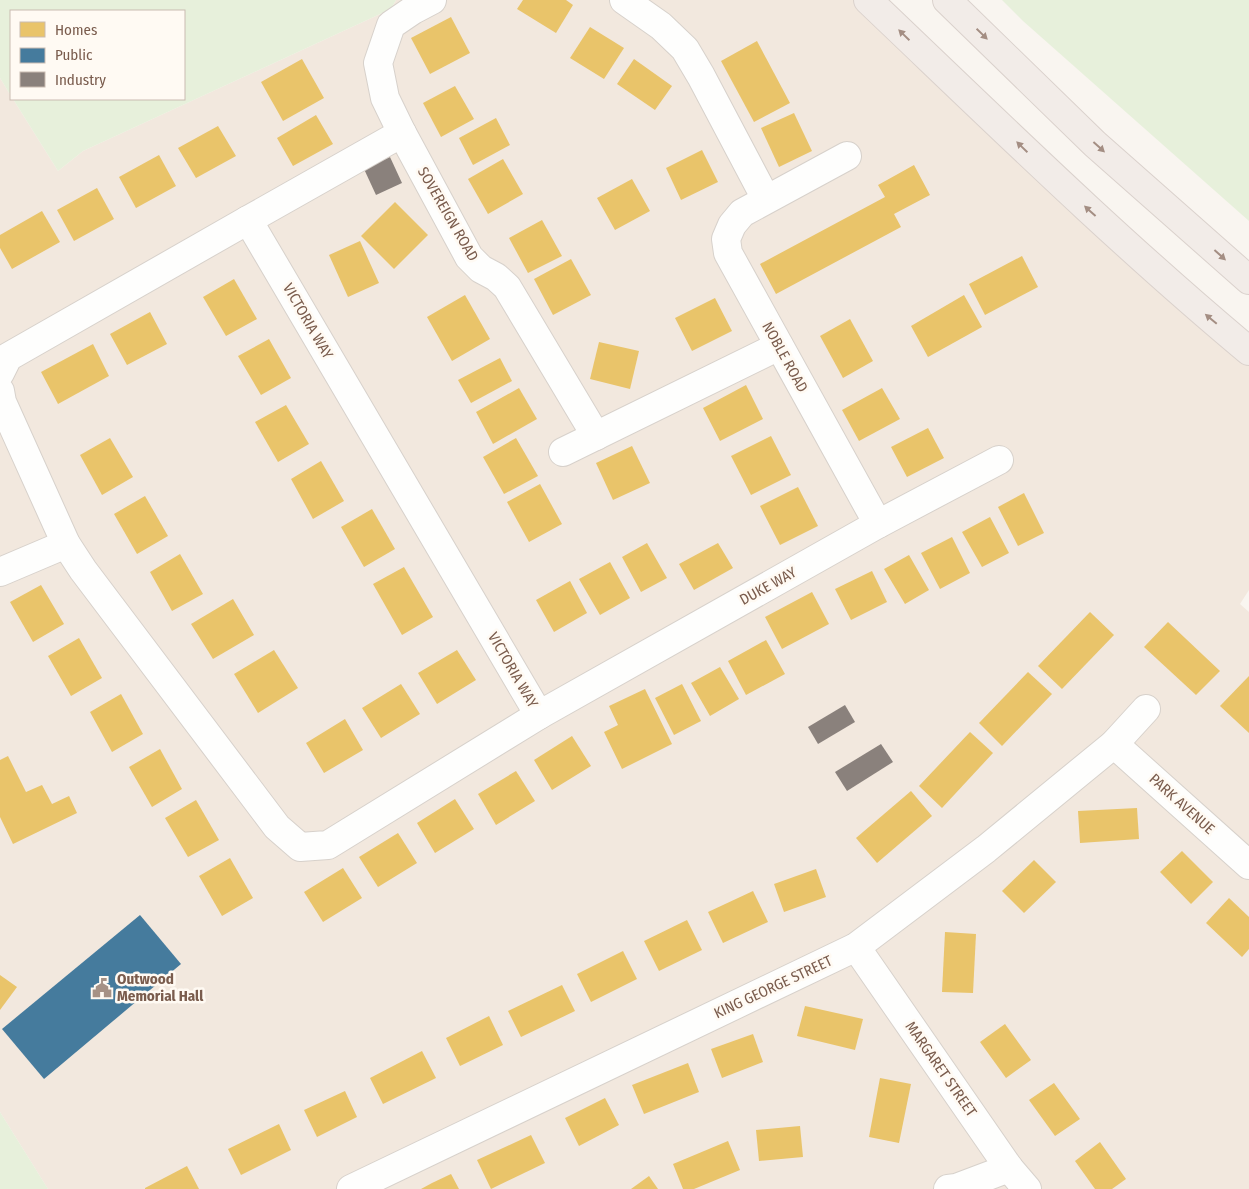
<svg xmlns="http://www.w3.org/2000/svg" width="1249" height="1189" viewBox="0 0 1249 1189" font-family="'Fira Sans Condensed',sans-serif">
<rect width="100%" height="100%" fill="#f9f5f0"/>
<path fill="#f2e8de" d="M396 0H868L1249 351V590L1240 604 1249 612V1189H48L0 1112V78L11 96V99H13L58 171 83 151 391 9Z"/>
<g fill="#e7f0db">
<path d="M0 0H396L391 9 83 151 58 171 13 99H184V11H11V96L0 78Z"/>
<path d="M1002 0H1249V221L1023 21Z"/>
<path d="M0 1112 48 1189H0Z"/>
</g>
<g fill="#e9c46a">
<path d="M523 0H566L573 5 556 33 517 9Z"/>
<path d="M451 17 470 53 430 74 411 38Z"/>
<path d="M590 27 624 48 604 79 570 58Z"/>
<path d="M757 41 790 103 754 122 721 61Z"/>
<path d="M302 59 324 98 283 121 261 82Z"/>
<path d="M634 59 672 86 655 110 617 84Z"/>
<path d="M455 86 474 119 441 137 423 103Z"/>
<path d="M794 113 812 151 779 167 761 128Z"/>
<path d="M316 115 333 144 293 166 277 138Z"/>
<path d="M496 118 510 145 473 165 459 138Z"/>
<path d="M218 126 236 156 196 178 178 148Z"/>
<path d="M702 150 718 182 681 200 666 168Z"/>
<path d="M159 155 176 186 136 208 119 177Z"/>
<path d="M503 159 523 194 488 214 468 179Z"/>
<path d="M914 165 930 195 894 214 901 227 776 294 760 264 885 197 878 185Z"/>
<path d="M632 179 650 211 615 230 597 198Z"/>
<path d="M97 188 114 219 74 241 57 210Z"/>
<path d="M395 202 428 235 394 269 361 236Z"/>
<path d="M42 211 60 242 12 269 0 248V235Z"/>
<path d="M542 220 562 256 528 273 509 238Z"/>
<path d="M360 241 379 283 348 297 329 255Z"/>
<path d="M1022 256 1038 287 985 315 969 284Z"/>
<path d="M571 259 591 295 553 315 534 279Z"/>
<path d="M234 279 257 319 226 336 203 297Z"/>
<path d="M465 295 490 339 452 361 427 317Z"/>
<path d="M964 295 982 327 928 357 911 326Z"/>
<path d="M715 298 732 331 692 351 675 318Z"/>
<path d="M150 312 167 344 127 365 110 334Z"/>
<path d="M850 319 873 361 843 378 820 336Z"/>
<path d="M269 339 291 378 261 395 238 356Z"/>
<path d="M599 342 639 351 630 389 590 379Z"/>
<path d="M93 344 109 376 58 404 41 372Z"/>
<path d="M500 358 512 381 471 403 458 380Z"/>
<path d="M746 385 763 419 720 441 703 408Z"/>
<path d="M519 388 537 419 493 444 476 412Z"/>
<path d="M882 388 900 419 859 441 842 410Z"/>
<path d="M286 405 309 444 278 462 255 422Z"/>
<path d="M928 428 944 458 907 477 891 447Z"/>
<path d="M771 436 791 475 751 495 731 456Z"/>
<path d="M110 438 133 477 102 495 80 455Z"/>
<path d="M516 438 538 476 504 494 483 457Z"/>
<path d="M632 446 650 483 613 500 596 463Z"/>
<path d="M321 461 344 501 313 519 291 479Z"/>
<path d="M540 484 562 524 529 542 507 502Z"/>
<path d="M798 487 818 526 780 545 760 506Z"/>
<path d="M1024 493 1044 533 1018 546 998 507Z"/>
<path d="M145 496 168 536 137 554 114 514Z"/>
<path d="M372 509 395 549 364 567 341 527Z"/>
<path d="M990 517 1009 553 982 567 962 532Z"/>
<path d="M952 537 970 573 940 589 921 553Z"/>
<path d="M647 543 667 578 641 592 622 557Z"/>
<path d="M718 543 733 568 694 590 679 564Z"/>
<path d="M180 554 203 594 172 611 150 572Z"/>
<path d="M909 555 929 590 905 604 884 569Z"/>
<path d="M610 562 630 598 600 615 579 579Z"/>
<path d="M404 567 433 617 402 635 373 584Z"/>
<path d="M872 571 887 602 851 620 835 589Z"/>
<path d="M570 581 587 613 554 632 536 600Z"/>
<path d="M41 585 64 624 33 642 10 602Z"/>
<path d="M812 592 829 624 782 649 765 617Z"/>
<path d="M233 599 254 635 213 659 191 624Z"/>
<path d="M1090 612 1114 635 1062 689 1038 666Z"/>
<path d="M1168 622 1220 671 1196 695 1144 647Z"/>
<path d="M79 638 102 678 71 696 48 656Z"/>
<path d="M766 640 785 674 746 695 728 661Z"/>
<path d="M274 650 298 688 258 713 234 674Z"/>
<path d="M457 650 476 680 437 704 418 673Z"/>
<path d="M720 667 739 699 710 716 691 683Z"/>
<path d="M1028 672 1052 694 1002 746 979 723Z"/>
<path d="M1249 676V733L1220 706Z"/>
<path d="M401 684 420 714 381 738 362 708Z"/>
<path d="M682 684 701 721 674 735 655 698Z"/>
<path d="M645 689 672 744 622 769 604 732 618 725 609 706Z"/>
<path d="M121 694 143 734 112 752 90 712Z"/>
<path d="M345 719 363 750 324 773 306 743Z"/>
<path d="M970 732 993 753 942 808 919 786Z"/>
<path d="M572 736 591 766 552 790 534 760Z"/>
<path d="M160 749 182 789 152 807 129 767Z"/>
<path d="M8 756 26 792 42 785 52 804 69 796 77 813 13 844 0 817V760Z"/>
<path d="M516 771 535 801 496 825 478 794Z"/>
<path d="M911 791 932 816 877 863 856 838Z"/>
<path d="M455 799 474 829 435 853 417 823Z"/>
<path d="M196 800 219 840 188 857 165 818Z"/>
<path d="M1137 808 1139 839 1080 843 1078 811Z"/>
<path d="M398 833 417 863 378 887 359 857Z"/>
<path d="M1182 851 1213 882 1191 904 1160 872Z"/>
<path d="M230 858 253 898 222 916 199 876Z"/>
<path d="M1034 860 1056 882 1024 913 1002 891Z"/>
<path d="M343 868 362 898 323 922 304 892Z"/>
<path d="M816 869 826 897 784 912 774 884Z"/>
<path d="M753 891 768 922 723 943 708 912Z"/>
<path d="M1229 898 1249 917V949L1242 957 1206 923Z"/>
<path d="M687 920 702 950 659 971 644 941Z"/>
<path d="M945 932 976 934 973 993 942 992Z"/>
<path d="M623 951 637 979 591 1002 577 974Z"/>
<path d="M0 975 17 987 0 1010Z"/>
<path d="M562 985 575 1011 521 1037 508 1011Z"/>
<path d="M805 1006 863 1019 855 1050 797 1036Z"/>
<path d="M489 1016 503 1045 460 1066 446 1038Z"/>
<path d="M1005 1024 1031 1060 1006 1078 980 1042Z"/>
<path d="M753 1034 763 1062 722 1078 711 1049Z"/>
<path d="M422 1051 436 1078 383 1104 370 1078Z"/>
<path d="M688 1063 699 1092 644 1114 632 1085Z"/>
<path d="M880 1078 911 1084 899 1143 869 1137Z"/>
<path d="M1054 1083 1080 1119 1055 1136 1029 1100Z"/>
<path d="M345 1091 357 1117 317 1137 304 1110Z"/>
<path d="M605 1098 619 1125 579 1146 565 1118Z"/>
<path d="M279 1124 291 1150 241 1175 228 1149Z"/>
<path d="M800 1126 803 1157 759 1161 756 1130Z"/>
<path d="M531 1135 545 1163 491 1189 477 1160Z"/>
<path d="M728 1141 740 1170 694 1189H683L673 1164Z"/>
<path d="M1100 1142 1126 1179 1112 1189H1095L1075 1161Z"/>
<path d="M187 1166 199 1189H145V1188Z"/>
<path d="M451 1174 459 1189H421L432 1183Z"/>
<path d="M649 1176 658 1189H631Z"/>
</g>
<path fill="#457b9d" d="M140 915 181 964 44 1079 2 1029Z"/>
<g fill="#8a817c">
<path d="M390 157 402 183 376 195 364 169Z"/>
<path d="M845 705 855 722 818 744 808 727Z"/>
<path d="M881 744 893 762 847 791 835 772Z"/>
</g>
<g fill="none" stroke-linecap="round" stroke-linejoin="round">
<defs>
<g id="minor">
<path d="M432 0 413 10 391 25 378 63 385 98 402 133 469 257 481 269 496 277 507 287 596 436"/>
<path d="M624 0 661 26 685 49 701 76 766 199"/>
<path d="M847 156 742 213 732 225 726 239 728 253 878 524"/>
<path d="M248 220 402 133"/>
<path d="M0 373 8 357 248 220 539 715 328 845 300 847 277 827 83 570 66 544 2 402 0 391"/>
<path d="M563 452 779 346"/>
<path d="M0 572 66 544"/>
<path d="M539 715 878 524 999 460"/>
<path d="M1114 744 1249 865"/>
<path d="M856 947 1009 1168 1027 1189"/>
<path d="M351 1189 856 947 986 849 1114 744 1146 709"/>
<path d="M948 1189 956 1188 1009 1168"/>
</g>
<g id="trunk">
<path d="M868 0C993 119 1116 240 1249 351"/>
<path d="M947 0 1095 144 1249 280"/>
</g>
</defs>
<use href="#minor" stroke="#d7d1cb" stroke-width="30"/>
<use href="#trunk" stroke="#dad1cc" stroke-width="30"/>
<use href="#minor" stroke="#fefefd" stroke-width="28"/>
<use href="#trunk" stroke="#f2ece8" stroke-width="28"/>
</g>
<defs><path id="oneway-solid" d="M-6-.8H1V-3.2L6.5 0L1 3.2V.8H-6Z" transform="scale(1.25)"/></defs>
<g fill="#a48e83">
<use href="#oneway-solid" transform="translate(982 34) rotate(44)"/>
<use href="#oneway-solid" transform="translate(904 35) rotate(-136)"/>
<use href="#oneway-solid" transform="translate(1022 147) rotate(-136)"/>
<use href="#oneway-solid" transform="translate(1099 147) rotate(42)"/>
<use href="#oneway-solid" transform="translate(1090 211) rotate(-138)"/>
<use href="#oneway-solid" transform="translate(1220 255) rotate(42)"/>
<use href="#oneway-solid" transform="translate(1211 319) rotate(-140)"/>
</g>
<defs>
<symbol id="civic-bare" viewBox="-9 -9 18 18"><path d="M-.6-6.5H3V-4.5H.6V-3L4-1V1h2V6H-6V1h2V-1L-.6-3ZM-1.2 2.5V6h2.4V2.5Z" fill="#a69286" stroke="#fffaf3" stroke-width="2.5" paint-order="stroke"/></symbol>
</defs>
<g fill-rule="evenodd">
<use href="#civic-bare" x="88" y="974" width="28" height="28"/>
</g>
<g text-anchor="middle" dominant-baseline="central" stroke-width="5" stroke-linejoin="round" paint-order="stroke">
<g font-size="15" fill="#7a5c4d" stroke="#fffaf3">
<text transform="translate(448 214) rotate(60)">SOVEREIGN ROAD</text>
<text transform="translate(308 321) rotate(60)">VICTORIA WAY</text>
<text transform="translate(785 357) rotate(61)">NOBLE ROAD</text>
<text transform="translate(768 586) rotate(-29)">DUKE WAY</text>
<text transform="translate(513 670) rotate(60)">VICTORIA WAY</text>
<text transform="translate(1182 804) rotate(42)">PARK AVENUE</text>
<text transform="translate(773 987) rotate(-25)">KING GEORGE STREET</text>
<text transform="translate(941 1069) rotate(55)">MARGARET STREET</text>
</g>
<g font-size="15" font-weight="bold" fill="#7a5c4d" stroke="#fffaf3" text-anchor="start">
<text x="117" y="979">Outwood<tspan x="117" dy="17">Memorial Hall</tspan></text>
</g>
</g>
<rect x="10" y="10" width="175" height="90" fill="#fffaf3" stroke="#cabbb1"/>
<rect x="20" y="22" width="25" height="15" fill="#e9c46a" stroke="#cabbb1"/>
<text x="55" y="35" font-size="15" fill="#7a5c4d">Homes</text>
<rect x="20" y="48" width="25" height="15" fill="#457b9d" stroke="#cabbb1"/>
<text x="55" y="60" font-size="15" fill="#7a5c4d">Public</text>
<rect x="20" y="72" width="25" height="15" fill="#8a817c" stroke="#cabbb1"/>
<text x="55" y="85" font-size="15" fill="#7a5c4d">Industry</text>
</svg>
